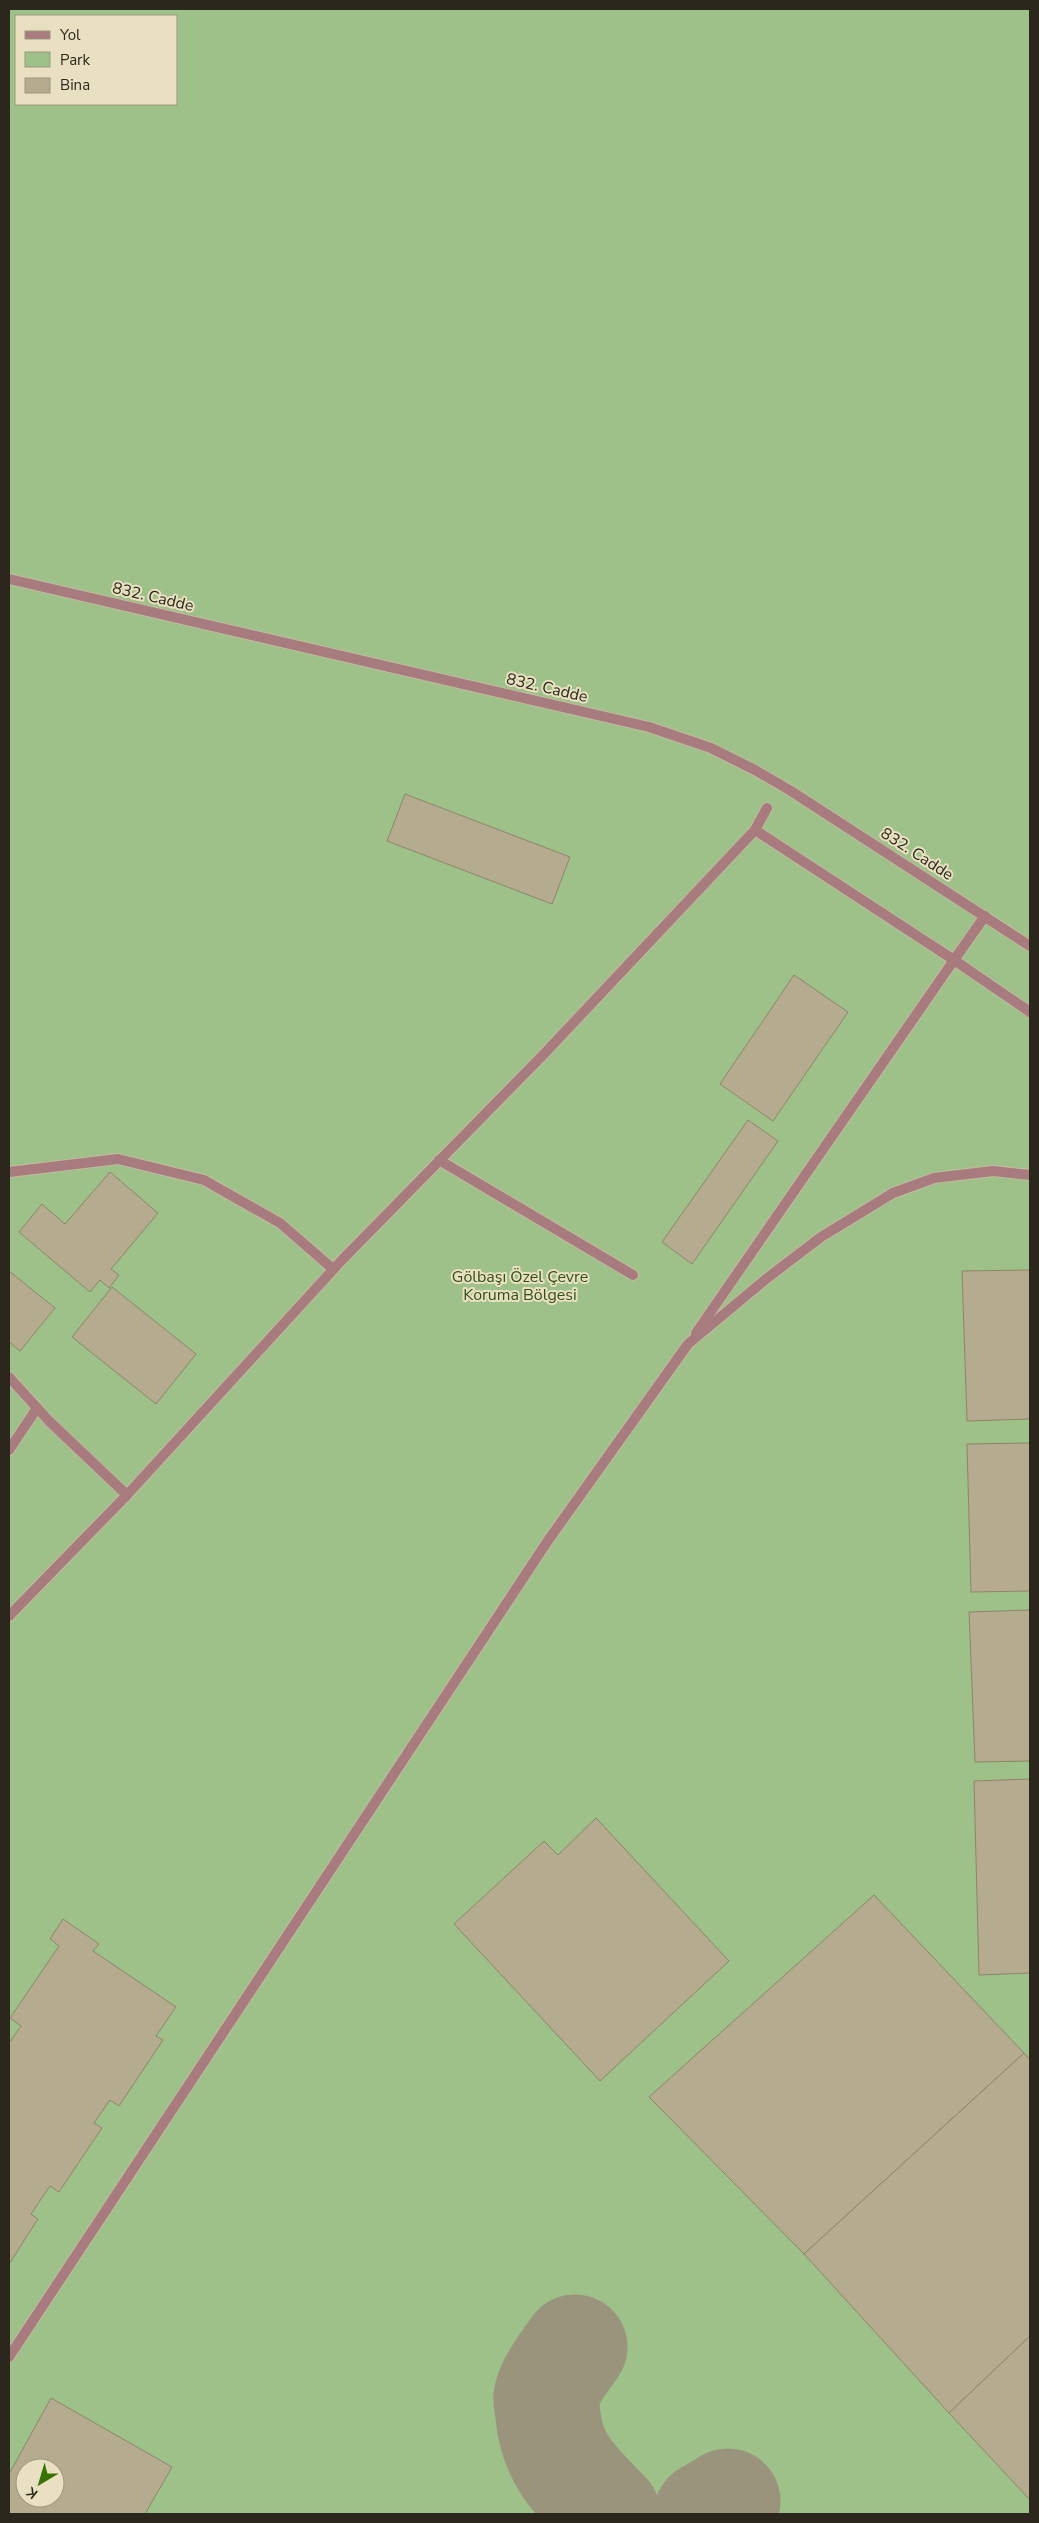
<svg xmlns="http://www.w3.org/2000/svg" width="1039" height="2523" viewBox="0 0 1039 2523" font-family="'Nunito Sans',sans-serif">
<rect width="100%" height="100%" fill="#e9e0c1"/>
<path fill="#9ec089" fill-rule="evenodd" d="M9 9H1030V2514H9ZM16 16H176V104H16ZM25 2468H55V2498H25Z"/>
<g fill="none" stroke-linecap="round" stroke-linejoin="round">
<g stroke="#9a947d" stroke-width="105">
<path d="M575 2347C566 2360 549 2381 546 2397 545 2402 548 2410 548 2416 553 2463 578 2482 608 2514"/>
<path d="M706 2514 728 2501 719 2514"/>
</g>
</g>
<g fill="#b5ac8f" stroke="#8e8569" fill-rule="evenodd">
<path d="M405 794 570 857 552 904 387 841Z"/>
<path d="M794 975 848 1012 773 1121 720 1084Z"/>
<path d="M748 1120 778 1141 692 1264 662 1242Z"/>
<path d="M110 1172 158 1213 111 1269 119 1275 109 1288 100 1280 90 1292 19 1232 42 1204 65 1224Z"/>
<path d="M1030 1270V1419L967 1421 962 1271Z"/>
<path d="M9 1271 55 1308 20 1351 9 1342Z"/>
<path d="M112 1287 196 1354 156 1404 72 1337Z"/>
<path d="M1030 1443V1591L971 1592 967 1444Z"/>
<path d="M1030 1610V1761L975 1762 969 1612Z"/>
<path d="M1030 1779V1973L979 1975 974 1781Z"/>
<path d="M596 1818 729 1961 600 2081 454 1924 544 1841 558 1855Z"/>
<path d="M874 1895 1024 2053 804 2254 649 2097Z"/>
<path d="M63 1919 99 1944 93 1951 176 2007 156 2036 163 2040 119 2106 110 2100 94 2123 102 2128 59 2192 50 2186 31 2214 38 2219 9 2264V2043L21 2026 10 2018 59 1946 50 1939Z"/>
<path d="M1024 2053 1030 2060V2336L949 2413 804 2254Z"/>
<path d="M1030 2336V2500L949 2413Z"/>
<path d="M51 2398 172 2467 145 2514H9V2474ZM25 2468H55V2498H25Z"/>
</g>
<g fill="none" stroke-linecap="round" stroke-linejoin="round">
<defs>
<g id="service">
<path d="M439 1160 633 1275"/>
<path d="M9 1172 118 1159 204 1180 280 1223 333 1269"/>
<path d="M696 1333 954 960"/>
<path d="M9 1377 49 1421 127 1495"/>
<path d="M9 1450 37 1408"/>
<path d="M9 2357 547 1542 688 1344 766 1279 821 1237 893 1193 934 1178 993 1171 1030 1175"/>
</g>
<path id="minor" d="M9 1616 127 1495 341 1261 543 1055 755 830"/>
<g id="tertiary">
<path d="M9 579 649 727 711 748 755 770 791 791 1030 946"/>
<path d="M767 808 755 830 954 960 1030 1012"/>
<path d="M954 960 985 916"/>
</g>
</defs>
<use href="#service" stroke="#c3bba0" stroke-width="12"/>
<use href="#minor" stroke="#c3bba0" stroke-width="12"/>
<use href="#tertiary" stroke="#c3bba0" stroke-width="12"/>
<use href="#service" stroke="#a87c7e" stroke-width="10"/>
<use href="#minor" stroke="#a87c7e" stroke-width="10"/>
<use href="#tertiary" stroke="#a87c7e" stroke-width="10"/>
</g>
<g text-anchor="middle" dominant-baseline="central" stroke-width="4" stroke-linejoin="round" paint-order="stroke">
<g font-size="16" fill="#2b271c" stroke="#e9e0c1">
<text transform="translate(153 597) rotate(13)">832. Cadde</text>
<text transform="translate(547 688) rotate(13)">832. Cadde</text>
<text transform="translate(917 854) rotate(33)">832. Cadde</text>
</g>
<g font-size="16" fill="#305016" stroke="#e9e0c1">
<text x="520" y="1277">Gölbaşı Özel Çevre<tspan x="520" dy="18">Koruma Bölgesi</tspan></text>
</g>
</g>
<rect width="1039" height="2523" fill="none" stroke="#2b271c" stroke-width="20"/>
<rect x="15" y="15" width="162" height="90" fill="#e9e0c1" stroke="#9d967f"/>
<rect x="25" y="31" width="25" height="8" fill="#a87c7e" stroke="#9d967f"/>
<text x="60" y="40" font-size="15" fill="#2b271c">Yol</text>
<rect x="25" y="52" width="25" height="15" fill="#9ec089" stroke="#9d967f"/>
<text x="60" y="65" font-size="15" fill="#2b271c">Park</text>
<rect x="25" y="78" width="25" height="15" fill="#b5ac8f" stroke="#9d967f"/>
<text x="60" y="90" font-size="15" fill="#2b271c">Bina</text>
<g transform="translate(40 2483) rotate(218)"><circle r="24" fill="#e9e0c1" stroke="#9d967f"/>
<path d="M0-4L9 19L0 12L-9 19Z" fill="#387201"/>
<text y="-8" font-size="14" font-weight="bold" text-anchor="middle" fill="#2b271c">K</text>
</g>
</svg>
